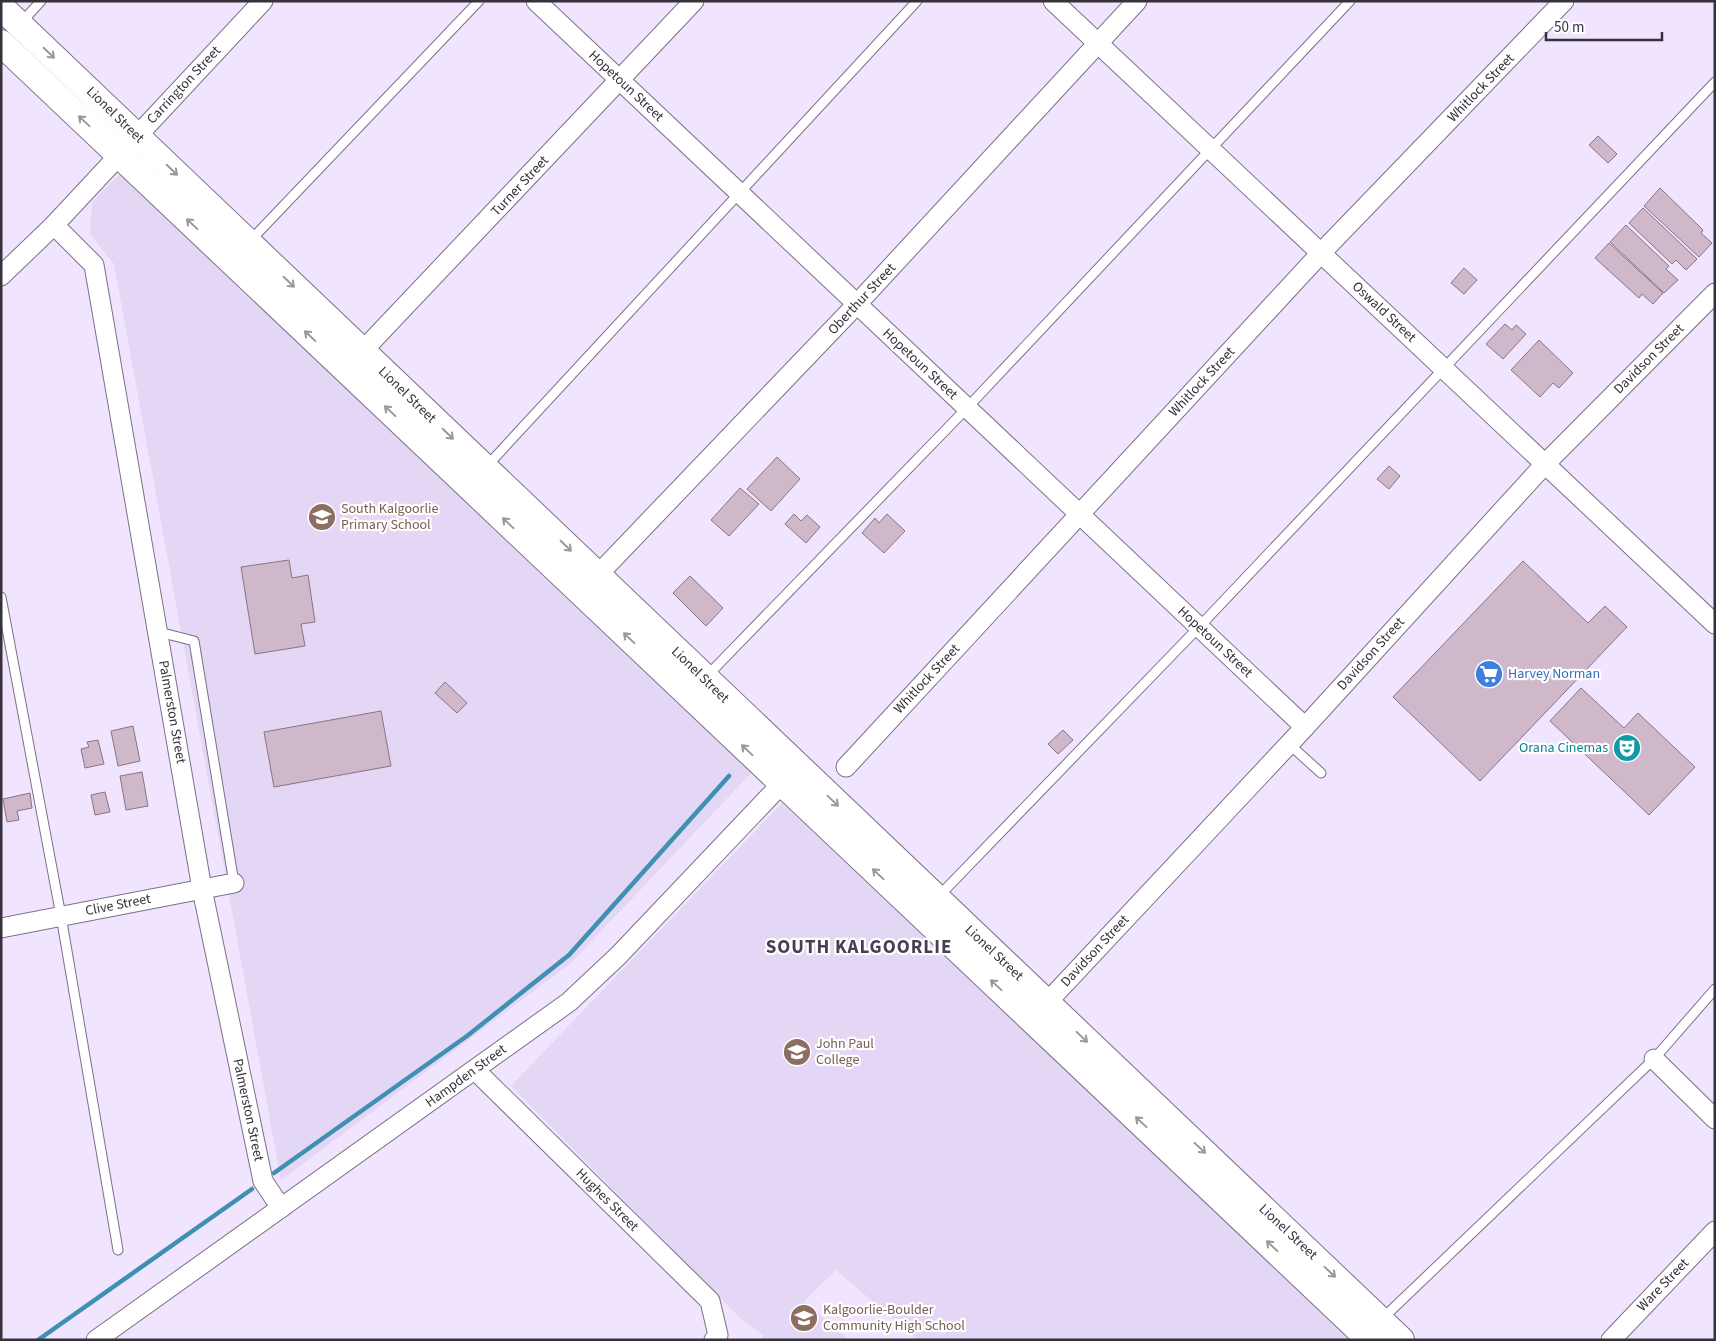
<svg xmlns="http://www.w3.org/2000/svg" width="1716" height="1341" viewBox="0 0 1716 1341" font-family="'Source Sans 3',sans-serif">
<rect width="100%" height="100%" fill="#f0e4fe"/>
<g fill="#e4d6f5">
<path d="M120 174 753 771 570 964 281 1180 114 264 90 234 92 202Z"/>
<path d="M784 801 1357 1340H918L836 1270 804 1301 849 1340H760L764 1335 741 1319 511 1086Z"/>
</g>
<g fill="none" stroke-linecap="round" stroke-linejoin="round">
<g stroke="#3f90b3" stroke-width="4.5">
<path d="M274 1173 467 1036 569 955 729 776"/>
<path d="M38 1340 252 1189"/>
</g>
</g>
<g fill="#cfb8ca" stroke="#897485">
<path d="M1598 136 1617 154 1608 163 1589 145Z"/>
<path d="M1660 188 1703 230 1701 233 1712 243 1699 257 1644 206Z"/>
<path d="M1643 208 1697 259 1686 270 1676 260 1672 264 1629 223Z"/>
<path d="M1626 225 1669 266 1666 269 1678 280 1664 293 1610 242Z"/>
<path d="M1609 243 1663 293 1653 304 1642 294 1639 298 1595 258Z"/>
<path d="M1464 268 1477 280 1464 294 1451 283Z"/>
<path d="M1505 324 1512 330 1516 325 1526 334 1503 359 1486 344Z"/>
<path d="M1539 340 1573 373 1559 388 1553 383 1540 397 1511 370Z"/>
<path d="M777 457 800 479 771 511 747 489Z"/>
<path d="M1389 466 1400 476 1389 489 1377 479Z"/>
<path d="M740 488 759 504 729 536 711 520Z"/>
<path d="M794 514 801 521 807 515 820 527 806 543 785 524Z"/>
<path d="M887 514 905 531 884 553 862 533 875 518 879 523Z"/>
<path d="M289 560 292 578 308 575 315 622 301 624 305 646 255 654 241 567Z"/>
<path d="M1523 561 1588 623 1605 606 1627 627 1480 781 1393 697Z"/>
<path d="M690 576 723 608 706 626 673 593Z"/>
<path d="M445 682 467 703 457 713 435 693Z"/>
<path d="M1581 688 1624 728 1638 713 1695 767 1649 815 1550 721Z"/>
<path d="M381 711 391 766 274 787 264 732Z"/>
<path d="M133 726 140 761 118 766 111 731Z"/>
<path d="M1063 730 1073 740 1058 754 1048 744Z"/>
<path d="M98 740 104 764 85 768 81 749 89 747 87 742Z"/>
<path d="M142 772 148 806 126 810 120 776Z"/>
<path d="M105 792 110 812 95 815 91 795Z"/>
<path d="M30 793 32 808 17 811 19 820 7 822 3 799Z"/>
</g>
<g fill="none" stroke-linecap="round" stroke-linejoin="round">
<defs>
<g id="lane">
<path d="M20 24 41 1"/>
<path d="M250 241 479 1"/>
<path d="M486 467 917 1"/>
<path d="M1 597 61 916 118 1250"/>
<path d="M159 632 194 641 234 883"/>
<path d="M707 676 967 408 1350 1"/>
<path d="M1289 744 1321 773"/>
<path d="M938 897 1199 627 1715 82"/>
<path d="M1383 1318 1654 1059 1715 989"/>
</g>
<g id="street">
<path d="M536 1 1305 727"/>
<path d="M1053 1 1715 624"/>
<path d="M54 225 94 265 202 889 263 1181 281 1208"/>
<path d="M1 276 54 225 263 1"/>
<path d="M354 360 694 1"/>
<path d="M590 583 857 304 1137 1"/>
<path d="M846 767 1321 253 1564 1"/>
<path d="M1 928 234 883"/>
<path d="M1039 1011 1305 727 1545 464 1715 293"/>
<path d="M1654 1059 1715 1119"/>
<path d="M475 1070 710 1301 718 1335 714 1340"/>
<path d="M96 1340 569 1002 618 956 790 775"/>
<path d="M1611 1340 1715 1231"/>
</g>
<g id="secondary">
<path d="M1 7 1401 1340"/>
<path d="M1 43 1370 1340"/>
</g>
</defs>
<use href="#lane" stroke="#7b7187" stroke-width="11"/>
<use href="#street" stroke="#7b7187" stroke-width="21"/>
<use href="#secondary" stroke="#7b7187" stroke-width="28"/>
<use href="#lane" stroke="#fff" stroke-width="9"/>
<use href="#street" stroke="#fff" stroke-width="19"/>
<use href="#secondary" stroke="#fff" stroke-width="26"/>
</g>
<defs><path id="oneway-shaft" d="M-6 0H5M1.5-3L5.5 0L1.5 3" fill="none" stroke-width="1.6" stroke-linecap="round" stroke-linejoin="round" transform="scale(1.25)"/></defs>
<g stroke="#9a989d">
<use href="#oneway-shaft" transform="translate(49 53) rotate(44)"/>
<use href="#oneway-shaft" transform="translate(84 121) rotate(-137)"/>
<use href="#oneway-shaft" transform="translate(172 170) rotate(44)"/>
<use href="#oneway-shaft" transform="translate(192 224) rotate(-137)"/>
<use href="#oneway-shaft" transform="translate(289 282) rotate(44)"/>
<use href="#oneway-shaft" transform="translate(310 336) rotate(-137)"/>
<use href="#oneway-shaft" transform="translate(390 411) rotate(-137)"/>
<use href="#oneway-shaft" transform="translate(448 434) rotate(44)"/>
<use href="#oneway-shaft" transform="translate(508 523) rotate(-137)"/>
<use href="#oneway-shaft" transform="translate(566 546) rotate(44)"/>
<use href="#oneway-shaft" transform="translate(629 638) rotate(-137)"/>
<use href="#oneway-shaft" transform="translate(747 750) rotate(-137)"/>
<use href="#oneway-shaft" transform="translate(833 801) rotate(43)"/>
<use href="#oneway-shaft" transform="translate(878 874) rotate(-137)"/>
<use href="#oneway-shaft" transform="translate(996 985) rotate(-137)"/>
<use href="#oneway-shaft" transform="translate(1082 1037) rotate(43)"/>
<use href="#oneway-shaft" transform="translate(1141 1122) rotate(-137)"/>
<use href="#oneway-shaft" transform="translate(1200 1148) rotate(43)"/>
<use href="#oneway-shaft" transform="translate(1272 1246) rotate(-137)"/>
<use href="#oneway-shaft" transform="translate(1330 1272) rotate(43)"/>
</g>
<defs>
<symbol id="school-disc" viewBox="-11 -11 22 22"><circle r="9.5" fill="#8d6e63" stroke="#fff"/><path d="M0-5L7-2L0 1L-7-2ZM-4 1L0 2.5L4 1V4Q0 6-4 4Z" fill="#fff"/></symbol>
<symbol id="supermarket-disc" viewBox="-11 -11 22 22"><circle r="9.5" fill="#3f7fe0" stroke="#fff"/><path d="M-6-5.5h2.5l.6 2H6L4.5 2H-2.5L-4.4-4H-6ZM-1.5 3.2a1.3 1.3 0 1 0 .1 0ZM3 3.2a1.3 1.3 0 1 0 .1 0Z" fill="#fff"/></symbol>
<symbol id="theatre-disc" viewBox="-11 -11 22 22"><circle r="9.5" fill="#0f9aa8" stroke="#fff"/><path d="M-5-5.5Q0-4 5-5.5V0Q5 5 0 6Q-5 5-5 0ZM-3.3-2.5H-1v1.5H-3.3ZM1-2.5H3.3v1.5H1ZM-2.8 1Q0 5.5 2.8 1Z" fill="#fff"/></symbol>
</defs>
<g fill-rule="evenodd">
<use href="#school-disc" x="306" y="501" width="32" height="32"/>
<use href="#supermarket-disc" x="1473" y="658" width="32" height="32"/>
<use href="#theatre-disc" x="1611" y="732" width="32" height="32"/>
<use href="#school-disc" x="781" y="1036" width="32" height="32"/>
<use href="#school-disc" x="788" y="1302" width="32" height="32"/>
</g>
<g text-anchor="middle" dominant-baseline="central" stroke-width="4.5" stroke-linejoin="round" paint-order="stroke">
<g font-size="14" fill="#36313b" stroke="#fff">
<text transform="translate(184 85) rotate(-47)">Carrington Street</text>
<text transform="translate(626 86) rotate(43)">Hopetoun Street</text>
<text transform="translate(1481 88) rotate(-46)">Whitlock Street</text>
<text transform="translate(115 115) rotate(44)">Lionel Street</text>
<text transform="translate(520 186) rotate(-47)">Turner Street</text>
<text transform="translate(862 299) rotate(-47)">Oberthur Street</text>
<text transform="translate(1384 312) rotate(43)">Oswald Street</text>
<text transform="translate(1649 359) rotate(-45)">Davidson Street</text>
<text transform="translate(920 364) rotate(43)">Hopetoun Street</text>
<text transform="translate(1202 382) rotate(-47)">Whitlock Street</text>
<text transform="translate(407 395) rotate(44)">Lionel Street</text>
<text transform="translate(1215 642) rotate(43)">Hopetoun Street</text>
<text transform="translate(1371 654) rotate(-48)">Davidson Street</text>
<text transform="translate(700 675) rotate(44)">Lionel Street</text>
<text transform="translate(927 679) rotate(-47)">Whitlock Street</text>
<text transform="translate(172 712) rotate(80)">Palmerston Street</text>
<text transform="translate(118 905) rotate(-11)">Clive Street</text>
<text transform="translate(1095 951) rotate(-47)">Davidson Street</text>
<text transform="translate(994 953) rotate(43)">Lionel Street</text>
<text transform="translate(466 1076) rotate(-36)">Hampden Street</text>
<text transform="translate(248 1110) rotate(78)">Palmerston Street</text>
<text transform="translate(607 1200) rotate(45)">Hughes Street</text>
<text transform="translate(1288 1232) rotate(43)">Lionel Street</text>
<text transform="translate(1663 1285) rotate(-46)">Ware Street</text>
</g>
<g font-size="14" fill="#785e54" stroke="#fff" text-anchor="start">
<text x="341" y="509">South Kalgoorlie<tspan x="341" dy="16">Primary School</tspan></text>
<text x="816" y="1044">John Paul<tspan x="816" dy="16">College</tspan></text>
<text x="823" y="1310">Kalgoorlie-Boulder<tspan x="823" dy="16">Community High School</tspan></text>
</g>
<g font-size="14" fill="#366cbe" stroke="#fff" text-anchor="start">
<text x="1508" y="674">Harvey Norman</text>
</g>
<g font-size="14" fill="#0d838f" stroke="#fff" text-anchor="end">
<text x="1608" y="748">Orana Cinemas</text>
</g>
<g font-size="19" font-weight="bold" letter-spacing="1" fill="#483f53" stroke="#fff">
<text x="859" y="947">SOUTH KALGOORLIE</text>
</g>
</g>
<rect width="1716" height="1341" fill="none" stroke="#36313b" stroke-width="5"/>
<path d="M1546 32v8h116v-8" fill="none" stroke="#36313b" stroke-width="2.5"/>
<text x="1554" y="32" font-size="15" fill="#36313b" stroke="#ffffff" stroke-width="4" paint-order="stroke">50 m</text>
</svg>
